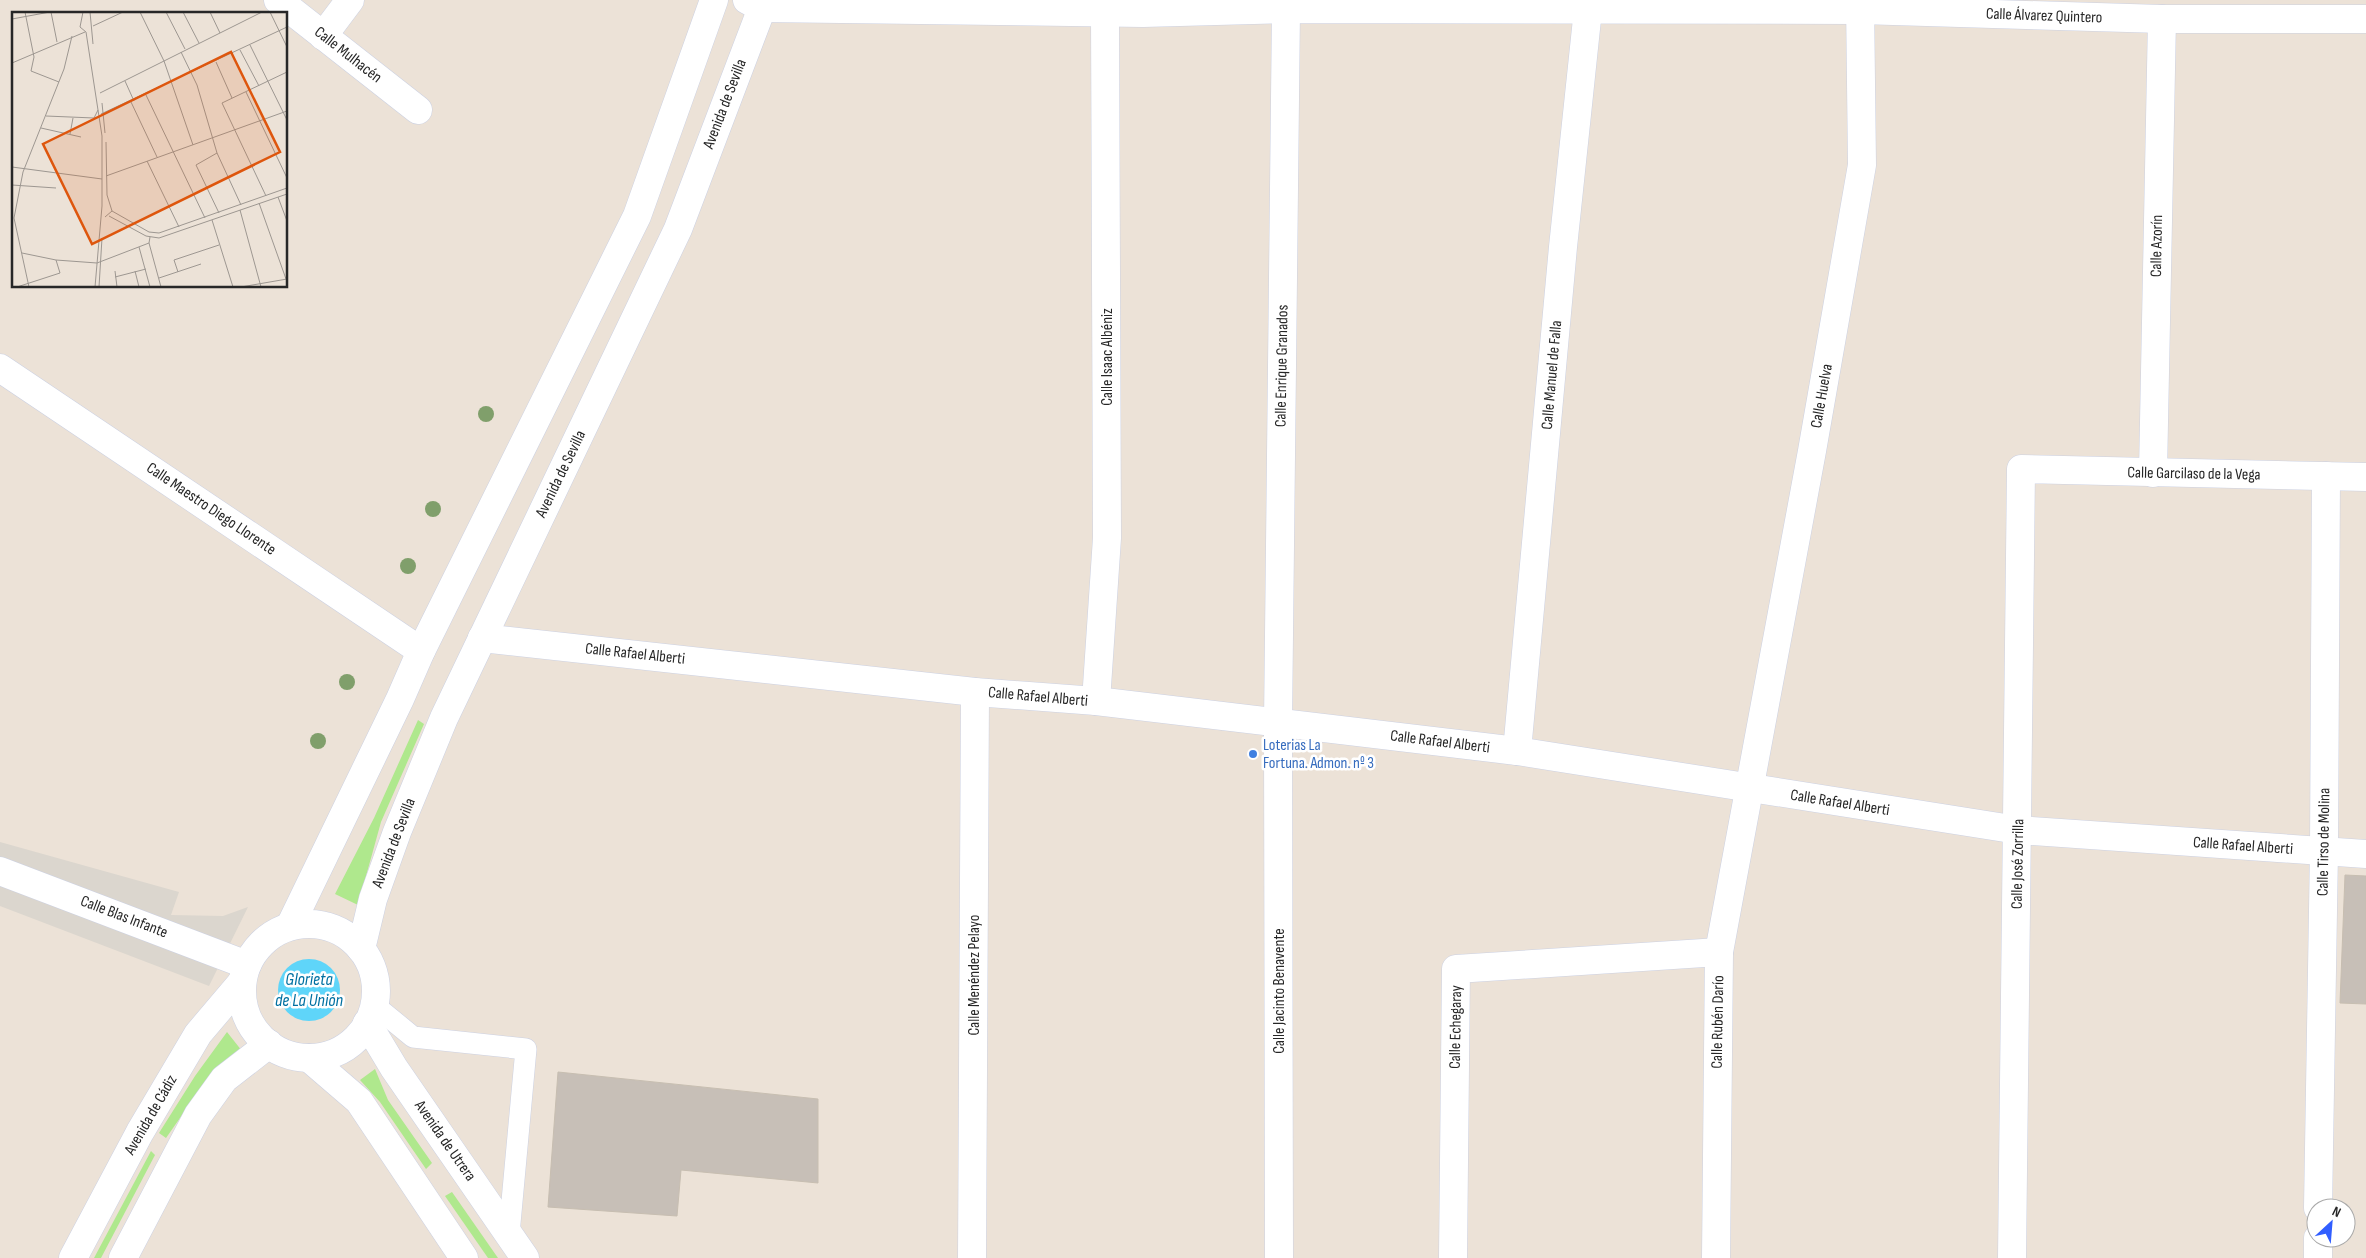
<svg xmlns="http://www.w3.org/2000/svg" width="2366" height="1258" viewBox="0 0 2366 1258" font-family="'Sofia Sans Condensed',sans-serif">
<rect width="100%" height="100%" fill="#ece2d7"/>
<g fill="#afe88d">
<path d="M418 720 424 724 381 822 358 905 335 894 374 818Z"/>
<path d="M227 1032 242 1051 208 1078 166 1138 159 1133 195 1076Z"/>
<path d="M375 1069 388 1100 432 1163 426 1169 380 1102 360 1080Z"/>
<path d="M151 1151 155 1155 101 1258H94Z"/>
<path d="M452 1192 498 1258H488L445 1196Z"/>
</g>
<path fill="#dbd6ce" d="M0 842 179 892 171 915 223 916 248 907 209 986 0 906Z"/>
<circle fill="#5fd5f9" cx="309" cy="990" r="31"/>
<g fill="#c7bfb7" stroke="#c7beb1">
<path d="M2345 875 2366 876V1004L2340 1003Z"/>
<path d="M558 1072 818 1099V1183L681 1170 677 1216 548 1207Z"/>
</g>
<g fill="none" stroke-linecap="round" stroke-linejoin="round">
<defs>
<path id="lane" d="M374 1005 413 1037 526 1049 509 1234"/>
<g id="street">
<path d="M278 0 418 110"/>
<path d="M747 0 762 8 1143 13 1286 9 1860 10 2162 19H2366"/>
<path d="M323 36 350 0"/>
<path d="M0 368 421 651"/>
<path d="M2153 473 2162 19"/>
<path d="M482 638 975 692 1096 701 1517 751 2018 830 2366 854"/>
<path d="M1096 701 1107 538 1105 12"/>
<path d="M1517 751 1563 247 1589 0"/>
<path d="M0 871 247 965"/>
<path d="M2318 1208 2324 851 2326 476"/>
<path d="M972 1258 975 692"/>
<path d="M1279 1258 1278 724 1286 9"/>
<path d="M1453 1258 1456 969 1719 952"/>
<path d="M1716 1258 1719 952 1812 451 1862 165 1860 0"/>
<path d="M2012 1258 2021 469 2366 477"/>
<path d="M2318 1258V1238"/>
</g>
<g id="secondary">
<circle cx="309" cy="991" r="67"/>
<path d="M290 926 400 699 421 651 637 216 714 0"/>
<path d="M361 949 373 899 397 832 444 718 678 229 765 0"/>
<path d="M367 1023 394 1068 525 1258"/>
<path d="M309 1058 359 1101 464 1258"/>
<path d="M73 1258 140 1132 198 1034 242 982"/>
<path d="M123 1258 198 1115 224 1079 269 1044"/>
</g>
</defs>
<use href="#lane" stroke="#ccd1e2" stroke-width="22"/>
<use href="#street" stroke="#ccd1e2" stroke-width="29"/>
<use href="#secondary" stroke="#ccd1e2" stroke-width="29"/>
<use href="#lane" stroke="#fff" stroke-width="21"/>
<use href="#street" stroke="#fff" stroke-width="28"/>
<use href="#secondary" stroke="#fff" stroke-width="28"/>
</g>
<g fill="#809f6b">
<circle cx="486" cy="414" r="8"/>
<circle cx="433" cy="509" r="8"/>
<circle cx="408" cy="566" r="8"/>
<circle cx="347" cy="682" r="8"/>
<circle cx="318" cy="741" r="8"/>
</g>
<circle fill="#3f7fe0" stroke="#fff" stroke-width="2" cx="1253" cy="754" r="5"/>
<g text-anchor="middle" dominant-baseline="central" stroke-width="5" stroke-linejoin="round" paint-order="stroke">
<g font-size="16" fill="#272727" stroke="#fff">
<text transform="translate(2044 16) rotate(2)">Calle Álvarez Quintero</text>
<text transform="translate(348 55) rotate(38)">Calle Mulhacén</text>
<text transform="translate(725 104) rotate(-69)">Avenida de Sevilla</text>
<text transform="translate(2157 246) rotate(-89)">Calle Azorín</text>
<text transform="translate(1107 357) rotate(-90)">Calle Isaac Albéniz</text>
<text transform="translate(1282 366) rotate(-89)">Calle Enrique Granados</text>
<text transform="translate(1552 375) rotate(-85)">Calle Manuel de Falla</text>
<text transform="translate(1822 396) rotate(-80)">Calle Huelva</text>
<text transform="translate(561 474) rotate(-64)">Avenida de Sevilla</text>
<text transform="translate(2194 474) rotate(1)">Calle Garcilaso de la Vega</text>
<text transform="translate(211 509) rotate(34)">Calle Maestro Diego Llorente</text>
<text transform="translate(635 654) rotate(6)">Calle Rafael Alberti</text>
<text transform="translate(1038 697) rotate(5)">Calle Rafael Alberti</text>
<text transform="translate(1440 742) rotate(7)">Calle Rafael Alberti</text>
<text transform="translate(1840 803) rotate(9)">Calle Rafael Alberti</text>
<text transform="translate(2324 842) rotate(-89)">Calle Tirso de Molina</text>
<text transform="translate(394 843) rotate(-69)">Avenida de Sevilla</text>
<text transform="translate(2243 846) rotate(4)">Calle Rafael Alberti</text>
<text transform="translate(2018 864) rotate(-89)">Calle José Zorrilla</text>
<text transform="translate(124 917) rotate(21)">Calle Blas Infante</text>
<text transform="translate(974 975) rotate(-90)">Calle Menéndez Pelayo</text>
<text transform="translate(1279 991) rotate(-90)">Calle Jacinto Benavente</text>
<text transform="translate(1718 1022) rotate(-89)">Calle Rubén Darío</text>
<text transform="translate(1456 1027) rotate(-89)">Calle Echegaray</text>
<text transform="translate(151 1115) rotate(-60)">Avenida de Cádiz</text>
<text transform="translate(445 1141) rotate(55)">Avenida de Utrera</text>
</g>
<g font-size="16" fill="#366cbe" stroke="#fff" text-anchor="start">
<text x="1263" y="745">Loterias La<tspan x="1263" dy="18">Fortuna. Admon. nº 3</tspan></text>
</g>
<g font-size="18" font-style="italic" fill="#0170a1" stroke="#fff">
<text x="309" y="979">Glorieta<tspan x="309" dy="21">de La Unión</tspan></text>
</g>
</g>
<g transform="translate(12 12)">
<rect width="275" height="275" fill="#ece2d7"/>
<path fill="none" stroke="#9d9791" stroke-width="1" d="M13 0 22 45 19 59 47 70M39 0 45 30M71 0 68 15 74 20M78 0 81 32M128 0 152 49 181 133M154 0 173 37M171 0 187 31M198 0 208 21M258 0 275 35M0 7 38 0M81 14 111 0M74 20 90 124V194L83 275M238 33 275 108M228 38 247 74M169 40 185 73 205 141 229 193M204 50 220 86M0 51 73 20M113 69 122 89M234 80 275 166M88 81 250 0M134 83 193 206M119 90 145 145M90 91 93 121M89 102 275 15M34 104 82 106 86 98M29 116 69 125M58 122 61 106M205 141 184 153 207 201M135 149 167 215M0 155 90 167M94 164 275 99M0 173 44 176M254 184 210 91 275 60M266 185 275 209M247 191 274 267M228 198 249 275M100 199 137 220 147 221 275 176M97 204 134 224 147 226 275 182M93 205 100 199 95 183 94 130M200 208 221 275M137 231 149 275M127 235 138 275M10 241 44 248 85 251 137 231 138 225M103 259 105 275M123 259 127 275M166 260 162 248 207 233M103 265 134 257M147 266 189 252M5 275 48 261 44 248M17 275 2 206 11 160 52 57 60 24M87 275 90 226M229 275 275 267"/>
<path fill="#de560d" fill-opacity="0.15" stroke="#de560d" stroke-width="2.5" d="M219 40 268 140 80 232 31 132Z"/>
<rect width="275" height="275" fill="none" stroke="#272727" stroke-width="2.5"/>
</g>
<g transform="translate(2331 1223) rotate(26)"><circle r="24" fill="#ffffff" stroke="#a9a9a9"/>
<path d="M0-4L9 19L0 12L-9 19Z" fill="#315eff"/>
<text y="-8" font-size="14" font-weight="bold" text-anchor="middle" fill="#272727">N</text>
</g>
</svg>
